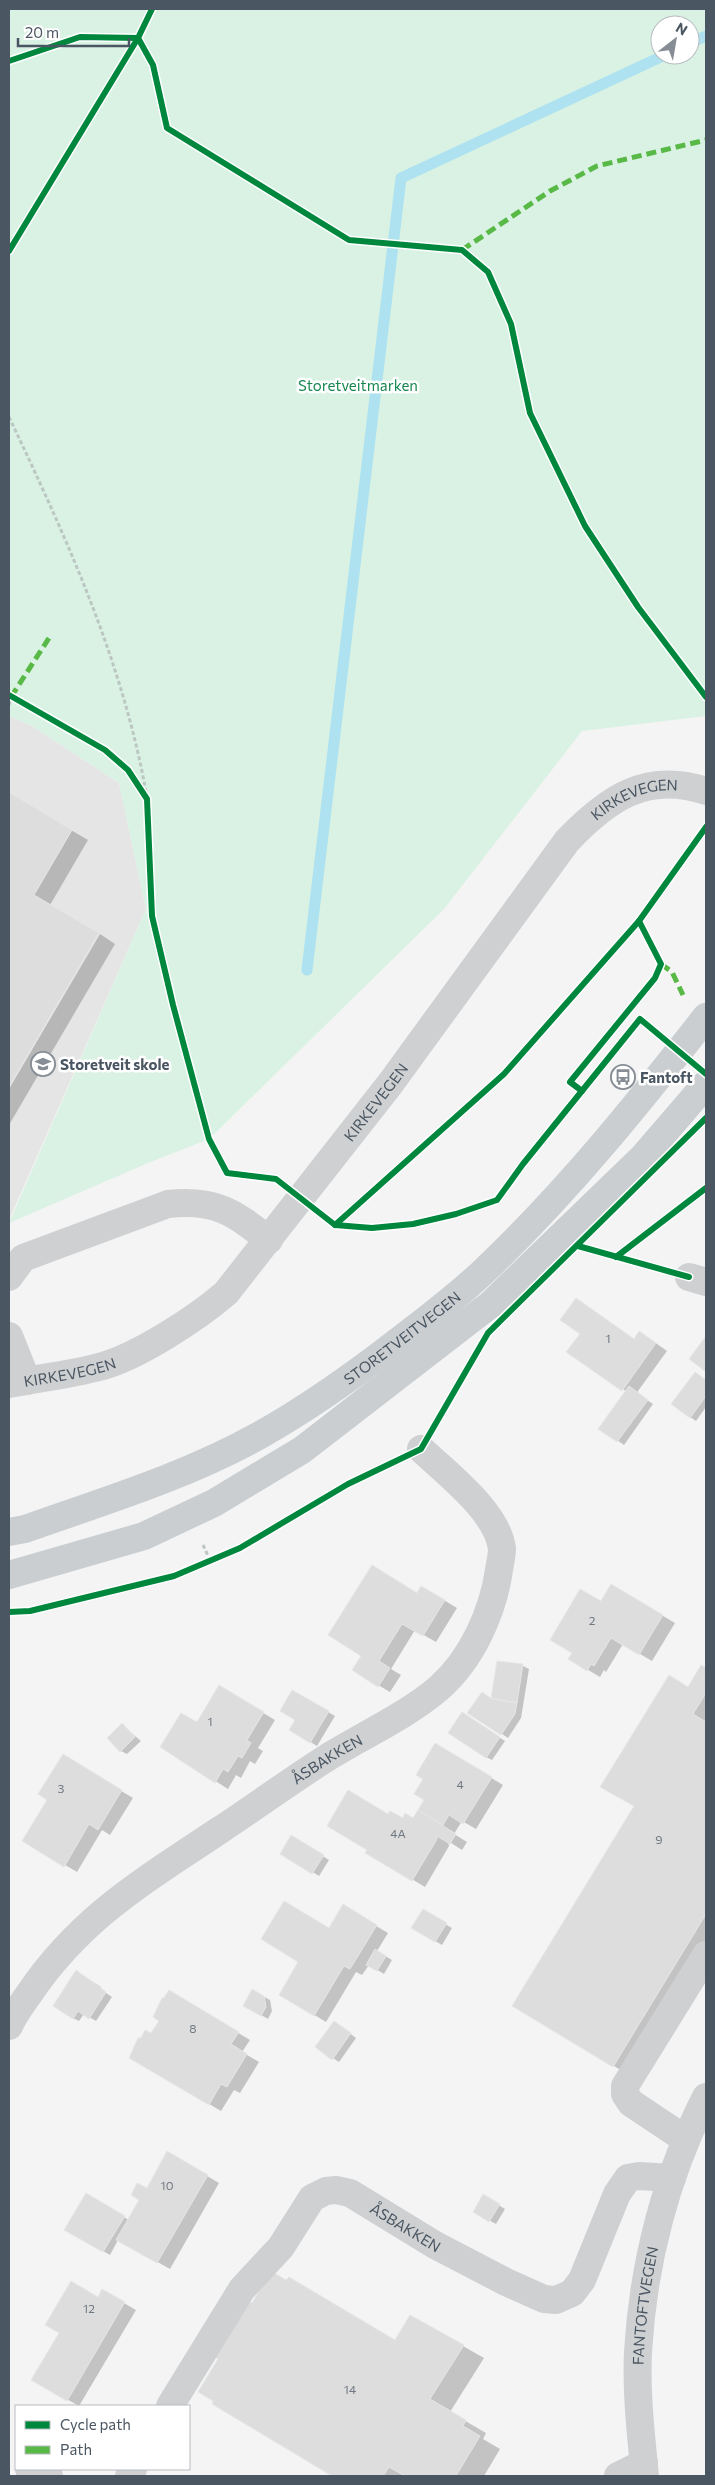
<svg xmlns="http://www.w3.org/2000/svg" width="715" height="2485" viewBox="0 0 715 2485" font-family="Commissioner,sans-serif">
<rect width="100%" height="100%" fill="#f4f4f4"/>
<path fill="#e6e5e6" d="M9 716 32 726 119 783 146 909 9 1220Z"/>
<path fill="#d9f2e3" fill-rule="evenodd" d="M9 9H706V716L582 731 444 909 209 1139 148 1163 9 1223 146 909 119 783 32 726 9 716ZM660 25H690V55H660Z"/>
<g fill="#0003">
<path d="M9 794 88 840 50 905 97 933 9 1084Z"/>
<path d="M100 934 115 944 9 1125V1089Z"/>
<path d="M576 1299 635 1340 640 1332 667 1351 638 1391V1394L653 1404 624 1445 600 1428 626 1392 581 1334Z"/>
<path d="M702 1377 706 1381V1407L696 1421 690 1417Z"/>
<path d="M611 1585 675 1623 652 1661 623 1644 606 1672 604 1670 600 1677 570 1659Z"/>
<path d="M422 1587 457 1608 436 1642 415 1630 391 1669 401 1675 390 1692 378 1685 363 1655Z"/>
<path d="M498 1662 523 1666 529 1669 521 1718 508 1738 469 1712 492 1700Z"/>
<path d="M702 1667 706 1670V1952L630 2076 614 2066 636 1806 689 1688Z"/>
<path d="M220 1687 275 1720 258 1748 263 1751 255 1764 250 1761 241 1778 236 1775 228 1789 162 1747 198 1724Z"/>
<path d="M293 1692 335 1716 317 1746 291 1730 297 1720Z"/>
<path d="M468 1717 505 1741 492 1760 486 1757Z"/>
<path d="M122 1725 141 1741 127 1754 121 1751Z"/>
<path d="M435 1744 503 1785 476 1829 462 1821 454 1834 467 1842 462 1850 448 1841 449 1846 425 1887 367 1852 389 1815 403 1820H414L426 1799 425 1779Z"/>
<path d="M63 1756 133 1798 110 1835 102 1830 77 1872 24 1841 49 1799Z"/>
<path d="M292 1837 329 1860 319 1876 282 1853Z"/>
<path d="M343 1906 388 1933 377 1951 392 1960 384 1974 369 1965 362 1975 356 1972 326 2022 280 1994 329 1929Z"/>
<path d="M423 1911 452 1928 442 1945 413 1928Z"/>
<path d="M76 1971 101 1987 100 1989 112 1997 96 2021 84 2014 79 2021 73 2018Z"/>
<path d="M253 1991 270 2000 272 2011 268 2019 244 2005Z"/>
<path d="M170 1992 250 2040 242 2052 259 2062 240 2093 234 2090 221 2111 130 2057 151 2035 160 2020 165 1999Z"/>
<path d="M340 2026 356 2038 339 2062 333 2058Z"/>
<path d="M168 2153 219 2183 170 2269 118 2240 110 2255 66 2230 86 2195 129 2220Z"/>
<path d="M484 2196 505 2209 496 2224 474 2212Z"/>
<path d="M103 2291 136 2310 79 2406 33 2380Z"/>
<path d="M253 2305 395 2342 410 2316 484 2358 450 2412 486 2433 483 2439 500 2449 484 2476H335L214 2403Z"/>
</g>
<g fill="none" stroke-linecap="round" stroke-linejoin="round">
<g stroke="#aee2f0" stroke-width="11">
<path d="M690 43 706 36"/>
<path d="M307 970 401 178 665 55"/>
</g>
</g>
<g fill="#ddddde" stroke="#e5e6e7">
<path d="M9 792 72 830 34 895 99 933 9 1087Z"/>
<path d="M576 1298 634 1339 639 1331 656 1343 622 1391 566 1352 580 1334 560 1320Z"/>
<path d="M706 1336V1372L689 1359Z"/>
<path d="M695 1372 706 1380V1396L690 1418 671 1404Z"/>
<path d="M629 1386 648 1400 617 1442 598 1429Z"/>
<path d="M372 1565 417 1593 421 1586 445 1600 423 1636 402 1624 379 1661 390 1668 378 1687 352 1670 361 1656 328 1635Z"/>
<path d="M611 1584 663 1615 639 1655 611 1638 594 1666 591 1664 587 1671 568 1659 572 1653 550 1640 580 1589 601 1601Z"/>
<path d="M497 1661 523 1664 517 1703 491 1698Z"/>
<path d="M701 1665 706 1668V1693L693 1714 706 1722V1914L613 2067 512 2006 634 1806 600 1787 669 1675 688 1687Z"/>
<path d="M219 1685 264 1712 247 1740 251 1743 242 1758 238 1756 228 1772 223 1769 215 1783 160 1747 181 1713 197 1722Z"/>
<path d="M292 1690 329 1711 310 1743 289 1730 295 1720 280 1711Z"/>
<path d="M482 1692 492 1699 517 1703 515 1714 501 1735 467 1713Z"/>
<path d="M462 1712 500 1737 486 1758 448 1733Z"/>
<path d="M122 1723 135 1737 120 1752 107 1738Z"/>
<path d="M435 1743 492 1777 463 1824 449 1815 443 1825 418 1810 424 1800 414 1794 423 1779 416 1775Z"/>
<path d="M63 1754 122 1790 98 1830 89 1824 64 1867 22 1841 47 1800 38 1794Z"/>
<path d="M348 1790 388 1814 390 1811 403 1818 405 1813 413 1818 418 1810 456 1834 450 1844 437 1836V1839L412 1881 365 1853 367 1850 327 1826Z"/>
<path d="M291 1835 324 1855 312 1874 280 1854Z"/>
<path d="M284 1901 329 1928 343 1904 377 1925 350 1969 344 1966 314 2016 279 1995 298 1962 261 1939Z"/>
<path d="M423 1909 447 1923 435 1942 411 1928Z"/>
<path d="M375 1949 386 1956 377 1971 366 1965Z"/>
<path d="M76 1970 106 1992 89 2019 78 2011 73 2019 53 2006Z"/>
<path d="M252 1989 264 1996 266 2007 261 2016 243 2006Z"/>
<path d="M169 1990 239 2032 231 2044 247 2054 227 2087 221 2084 209 2105 129 2058 138 2038H141L145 2030 151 2033 159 2021 153 2017 162 1998H164Z"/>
<path d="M334 2021 351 2033 332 2060 315 2047Z"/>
<path d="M167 2151 208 2175 157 2263 116 2240 139 2200 131 2195 137 2183 147 2188Z"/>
<path d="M86 2193 125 2216 103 2252 64 2230Z"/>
<path d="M483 2194 500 2204 489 2222 473 2212Z"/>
<path d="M271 2271 286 2280 289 2277 395 2340 410 2315 464 2345 430 2399 466 2420 463 2426 480 2436 456 2476H405L389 2467 383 2476H332L212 2404 213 2401 198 2392 218 2359 208 2353 241 2297 252 2303Z"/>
<path d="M71 2281 98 2297 102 2289 125 2302 67 2401 31 2380 59 2333 45 2325Z"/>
</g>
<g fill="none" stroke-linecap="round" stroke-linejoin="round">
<g stroke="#bcc7c4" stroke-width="3" stroke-dasharray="4 2.5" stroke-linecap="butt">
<path d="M9 61 80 37 138 38 153 65 167 128 349 240 462 250 488 272 511 324 530 413 585 526 638 607 706 697"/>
<path d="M9 251 138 38 152 9"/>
<path d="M9 417C67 539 124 664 147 798"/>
<path d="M9 695 105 750 128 770 147 799 152 916 173 1005 209 1139 227 1173 273 1178"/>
<path d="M9 705 11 697"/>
<path d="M326 1218C329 1220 332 1224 335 1225 362 1236 472 1216 496 1201 504 1195 517 1173 523 1164"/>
<path d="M335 1225 504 1074 639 921 706 827"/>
<path d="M593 1250 657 1268"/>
<path d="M617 1256 706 1188"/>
<path d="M438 1420 470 1365"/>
<path d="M203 1545 210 1560"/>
<path d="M9 1612 30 1611 174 1576 240 1548 348 1484 391 1463"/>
</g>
<g stroke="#ced0d2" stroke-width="28">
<path d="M9 1277 23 1258 168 1204C216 1199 233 1212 269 1240"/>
<path d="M689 1277 706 1282"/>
<path d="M9 1336 27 1381"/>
<path id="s1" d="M9 1384C38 1378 69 1375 99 1367 136 1358 197 1318 226 1293L390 1084 567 841C607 799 646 771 706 791"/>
<path id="s2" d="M9 2026C14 2014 22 2004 29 1994 81 1917 145 1880 220 1830 255 1807 289 1782 325 1759 360 1737 408 1715 439 1688 472 1659 493 1612 499 1570 500 1563 502 1555 502 1549 498 1512 447 1474 421 1449"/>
<path d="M685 2139 631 2103 625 2094V2086L706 1955"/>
<path id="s3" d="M170 2406 242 2289 281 2247 312 2198 326 2191 336 2190 350 2193 435 2245 506 2282 544 2299 556 2300 572 2293 582 2280 617 2194 628 2178 639 2176 672 2178"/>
<path d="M29 2469 49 2476"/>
<path d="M129 2476 133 2469"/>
<path d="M618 2476 644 2463"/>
<path id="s4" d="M645 2476C641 2435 636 2393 638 2352 643 2264 666 2175 706 2097"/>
</g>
<g stroke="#caced1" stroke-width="28">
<path id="s5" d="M9 1532 25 1529C104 1501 187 1476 260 1435 310 1407 356 1374 401 1339 430 1317 459 1295 485 1270 567 1192 637 1105 706 1017"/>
<path d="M9 1575 144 1536 214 1503 302 1450 491 1304 644 1156 706 1084"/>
</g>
<g stroke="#58b947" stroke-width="5" stroke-dasharray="10 5" stroke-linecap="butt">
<path d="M462 250 550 191 597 166 706 140"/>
<path d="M11 697 49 638"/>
<path d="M661 964 672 972 683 995"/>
</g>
<defs>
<g id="cycleway">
<path d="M9 61 80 37 138 38 153 65 167 128 349 240 462 250 488 272 511 324 530 413 585 526 638 607 706 697"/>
<path d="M9 251 138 38 152 9"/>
<path d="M9 695 105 750 128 770 147 799 152 916 173 1005 209 1139 227 1173 276 1179 335 1225 372 1228 413 1224 456 1214 497 1200 523 1164 640 1019 706 1074"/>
<path d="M582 1091 570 1082 655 978 661 964 639 921"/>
<path d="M335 1225 504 1074 639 921 706 827"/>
<path d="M578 1246 689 1277"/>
<path d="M616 1257 706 1188"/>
<path d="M9 1612 30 1611 174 1576 240 1548 348 1484 421 1449 488 1333 706 1118"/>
</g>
</defs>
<use href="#cycleway" stroke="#fff" stroke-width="9"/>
<use href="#cycleway" stroke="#00873e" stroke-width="6"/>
</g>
<defs>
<symbol id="school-ring" viewBox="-11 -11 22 22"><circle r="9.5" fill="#fff" stroke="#868d94" stroke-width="1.5"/><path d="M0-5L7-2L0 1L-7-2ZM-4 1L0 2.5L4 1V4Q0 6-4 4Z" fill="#868d94"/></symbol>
<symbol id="bus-ring" viewBox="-11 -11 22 22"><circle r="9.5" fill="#fff" stroke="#868d94" stroke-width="1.5"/><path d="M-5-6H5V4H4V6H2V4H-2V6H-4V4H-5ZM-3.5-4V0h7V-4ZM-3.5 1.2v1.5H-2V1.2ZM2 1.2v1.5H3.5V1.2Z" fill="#868d94"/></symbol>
</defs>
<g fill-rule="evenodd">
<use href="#school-ring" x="29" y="1050" width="28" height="28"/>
<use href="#bus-ring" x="609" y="1063" width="28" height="28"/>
</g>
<g text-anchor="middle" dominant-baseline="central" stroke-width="5" stroke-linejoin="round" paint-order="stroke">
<g font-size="12" fill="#707881">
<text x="608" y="1338">1</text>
<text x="592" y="1620">2</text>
<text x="210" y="1721">1</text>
<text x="460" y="1784">4</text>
<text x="61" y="1788">3</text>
<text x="398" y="1833">4A</text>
<text x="659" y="1839">9</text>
<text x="193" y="2028">8</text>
<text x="167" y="2185">10</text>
<text x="89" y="2308">12</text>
<text x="350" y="2389">14</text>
</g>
<g font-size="15" fill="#17864f" stroke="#fff">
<text x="358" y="385">Storetveitmarken</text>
</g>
<g font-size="15" fill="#4a5661" stroke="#fff">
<text stroke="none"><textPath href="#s1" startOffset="888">KIRKEVEGEN</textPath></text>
<text stroke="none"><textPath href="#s1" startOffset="482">KIRKEVEGEN</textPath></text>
<text stroke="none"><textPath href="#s5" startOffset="442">STORETVEITVEGEN</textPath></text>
<text stroke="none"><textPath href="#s1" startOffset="62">KIRKEVEGEN</textPath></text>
<text stroke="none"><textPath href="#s2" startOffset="420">ÅSBAKKEN</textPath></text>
<text stroke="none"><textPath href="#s3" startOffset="358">ÅSBAKKEN</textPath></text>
<text stroke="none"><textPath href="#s4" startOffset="171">FANTOFTVEGEN</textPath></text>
</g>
<g font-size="15" font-weight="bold" fill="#4a5661" stroke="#fff" text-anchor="start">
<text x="60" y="1064">Storetveit skole</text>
<text x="640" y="1077">Fantoft</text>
</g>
</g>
<rect width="715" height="2485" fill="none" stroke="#4a5661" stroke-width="20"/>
<rect x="15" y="2405" width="175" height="65" fill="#ffffff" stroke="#b7bbc0"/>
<rect x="25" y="2421" width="25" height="8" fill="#00873e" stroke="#b7bbc0"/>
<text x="60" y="2430" font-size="15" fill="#4a5661">Cycle path</text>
<rect x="25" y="2446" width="25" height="8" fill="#58b947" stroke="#b7bbc0"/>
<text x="60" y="2455" font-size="15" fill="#4a5661">Path</text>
<g transform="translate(675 40) rotate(31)"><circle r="24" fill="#ffffff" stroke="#b7bbc0"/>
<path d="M0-4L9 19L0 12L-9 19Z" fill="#868d94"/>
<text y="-8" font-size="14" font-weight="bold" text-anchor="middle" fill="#4a5661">N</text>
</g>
<path d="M18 38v8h111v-8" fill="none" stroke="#4a5661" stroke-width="2.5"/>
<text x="25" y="38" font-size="15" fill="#4a5661" stroke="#ffffff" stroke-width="4" paint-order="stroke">20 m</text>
</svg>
